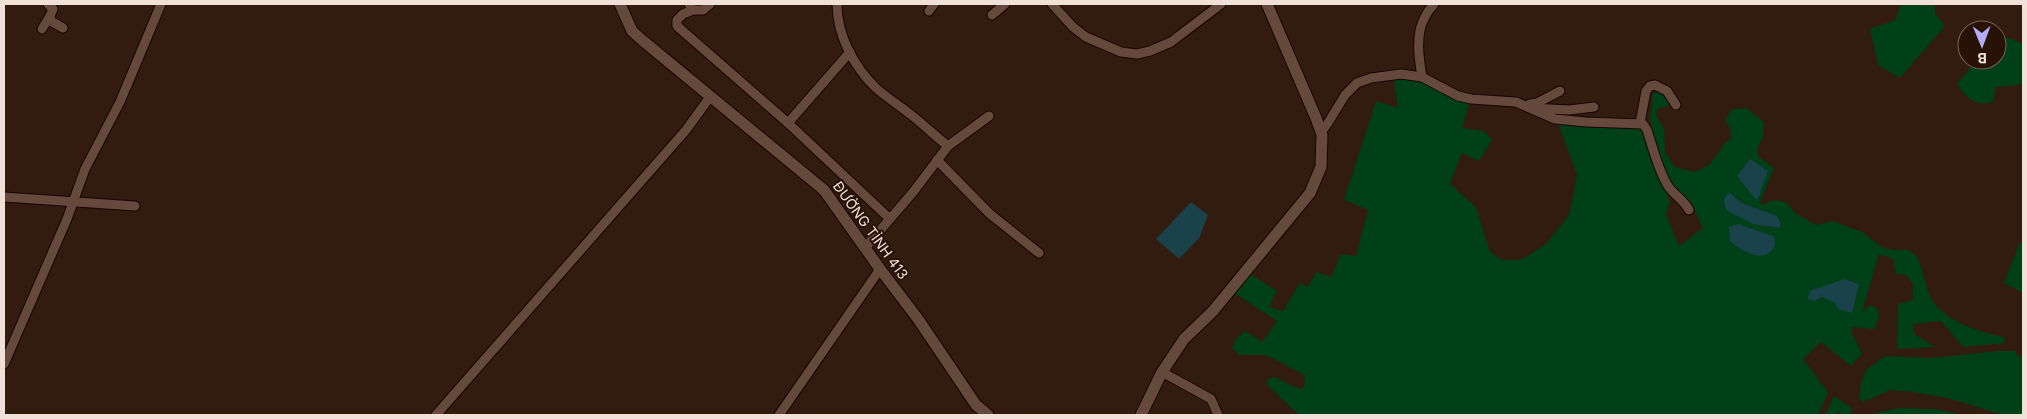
<svg xmlns="http://www.w3.org/2000/svg" width="2027" height="419" viewBox="0 0 2027 419" font-family="Inter,sans-serif">
<rect width="100%" height="100%" fill="#321b0f"/>
<g fill="#004018" fill-rule="evenodd">
<path d="M1901 4H1935V13L1945 26 1900 78 1878 65 1870 29 1895 20Z"/>
<path d="M2003 36 2023 44V82L2017 85 1996 87 1993 102C1977 107 1965 98 1957 84L1977 60H1997V42Z"/>
<path d="M1399 78 1421 82 1469 104 1462 128 1484 131 1492 140 1479 161 1462 153 1450 184 1476 207 1490 252 1502 260H1520L1546 244 1569 215 1577 175 1558 123 1638 127 1644 130 1670 202 1666 214 1679 246 1703 228 1691 203 1672 185 1660 159 1650 119 1653 94 1657 91 1664 96 1670 105 1657 109 1656 115 1664 129 1665 152 1675 167 1695 172 1709 165 1726 142 1731 138 1730 128 1725 120 1732 109 1746 108 1764 122 1763 137 1757 149 1758 156 1774 168 1760 202 1762 205 1774 200 1786 202 1795 213 1816 225 1833 221 1864 233 1881 247 1893 250H1909C1911 252 1915 255 1917 257 1921 262 1926 286 1929 294 1939 320 1979 332 2004 337L2005 343 1963 347 1941 321 1913 324 1914 334 1935 347 1897 349 1898 304 1913 300V284L1906 275 1896 274 1893 259 1879 254 1862 312 1870 305 1878 309 1879 317 1874 329 1852 327V334L1862 353 1851 366 1821 342 1803 359 1828 392 1818 415H1299L1267 385V379L1275 377 1292 386 1302 389 1305 383 1304 375 1266 355H1239L1232 348 1236 339 1245 331 1262 342 1277 321 1234 293 1250 274 1277 291 1269 307 1283 311 1300 283 1308 287 1316 272 1331 277 1341 254 1356 256 1368 210 1344 200 1376 101 1398 108 1394 82ZM1730 193 1742 203 1777 216 1779 228 1753 224Z"/>
<path d="M2020 242 2023 244V293L2004 283Z"/>
<path d="M1999 351H2015L2017 355 2023 358V415H2003L1951 399 1913 392 1890 390 1863 402 1859 399 1861 382 1867 369 1885 356 1930 358Z"/>
<path d="M1834 396 1852 408 1850 415H1844L1838 412 1835 415H1825Z"/>
<path d="M1898 408 1935 409 1962 415H1869Z"/>
</g>
<g fill="#1a424a">
<path d="M1750 159 1768 171 1757 201 1737 176Z"/>
<path d="M1730 193 1742 203 1777 216 1781 224 1779 228 1753 224 1726 210 1724 201 1726 195Z"/>
<path d="M1191 202 1208 215 1199 238 1179 259 1156 239Z"/>
<path d="M1738 224 1773 236C1776 241 1776 246 1772 250 1760 264 1740 249 1730 241L1729 227Z"/>
<path d="M1844 279 1859 284 1852 313 1838 309 1835 303 1822 297 1815 301 1807 299 1810 291Z"/>
</g>
<g fill="none" stroke-linecap="round" stroke-linejoin="round">
<defs>
<g id="street">
<path d="M48 4 53 9 50 16 51 21 63 28"/>
<path d="M689 4 693 10 683 14 677 20V26L788 123 890 219"/>
<path d="M837 4C837 35 854 67 876 88 887 98 899 105 910 114 923 124 935 136 948 146"/>
<path d="M1052 4 1073 27 1086 37 1121 52 1137 54 1150 51 1171 42 1221 4"/>
<path d="M693 10H703L710 4"/>
<path d="M929 11 934 4"/>
<path d="M992 15 1005 4"/>
<path d="M42 29 50 16"/>
<path d="M1422 77C1419 59 1415 34 1425 17 1427 12 1431 8 1434 4"/>
<path d="M1530 104 1537 103 1560 91"/>
<path d="M1530 108 1569 110 1594 107"/>
<path d="M788 123 850 52"/>
<path d="M1640 123 1646 91 1650 86 1655 85 1667 91 1676 105"/>
<path d="M1321 132 1328 123 1345 95 1357 83 1371 78 1401 74 1422 77 1458 96 1471 99 1516 102 1555 119 1586 122 1643 124 1647 130C1653 148 1658 170 1668 186 1674 195 1684 200 1689 210"/>
<path d="M937 160 990 214 1039 253"/>
<path d="M4 197 135 206"/>
<path d="M865 248 914 191 948 146 989 116"/>
<path d="M4 364 67 219 85 169 120 102 161 4"/>
<path d="M1162 372 1211 399 1218 415"/>
<path d="M436 415 686 130 710 97"/>
<path d="M779 415 880 269"/>
</g>
<g id="secondary">
<path d="M620 4 632 31 642 40 824 190 880 269 918 319 976 405 988 415"/>
<path d="M1141 415 1162 372 1184 339 1213 311 1310 193 1321 167 1322 135 1316 118 1267 4"/>
</g>
</defs>
<use href="#street" stroke="#190500" stroke-width="11"/>
<use href="#secondary" stroke="#190500" stroke-width="13"/>
<use href="#street" stroke="#64493c" stroke-width="9"/>
<use href="#secondary" stroke="#64493c" stroke-width="11"/>
</g>
<g text-anchor="middle" dominant-baseline="central" stroke-width="4" stroke-linejoin="round" paint-order="stroke">
<g font-size="14" fill="#f1e0d8" stroke="#281106">
<text transform="translate(871 230) rotate(54)">ĐƯỜNG TỈNH 413</text>
</g>
</g>
<rect width="2027" height="419" fill="none" stroke="#f1e0d8" stroke-width="10"/>
<g transform="translate(1982 45) rotate(179)"><circle r="24" fill="#281106" stroke="#78645a"/>
<path d="M0-4L9 19L0 12L-9 19Z" fill="#b3adf9"/>
<text y="-8" font-size="14" font-weight="bold" text-anchor="middle" fill="#f1e0d8">B</text>
</g>
</svg>
